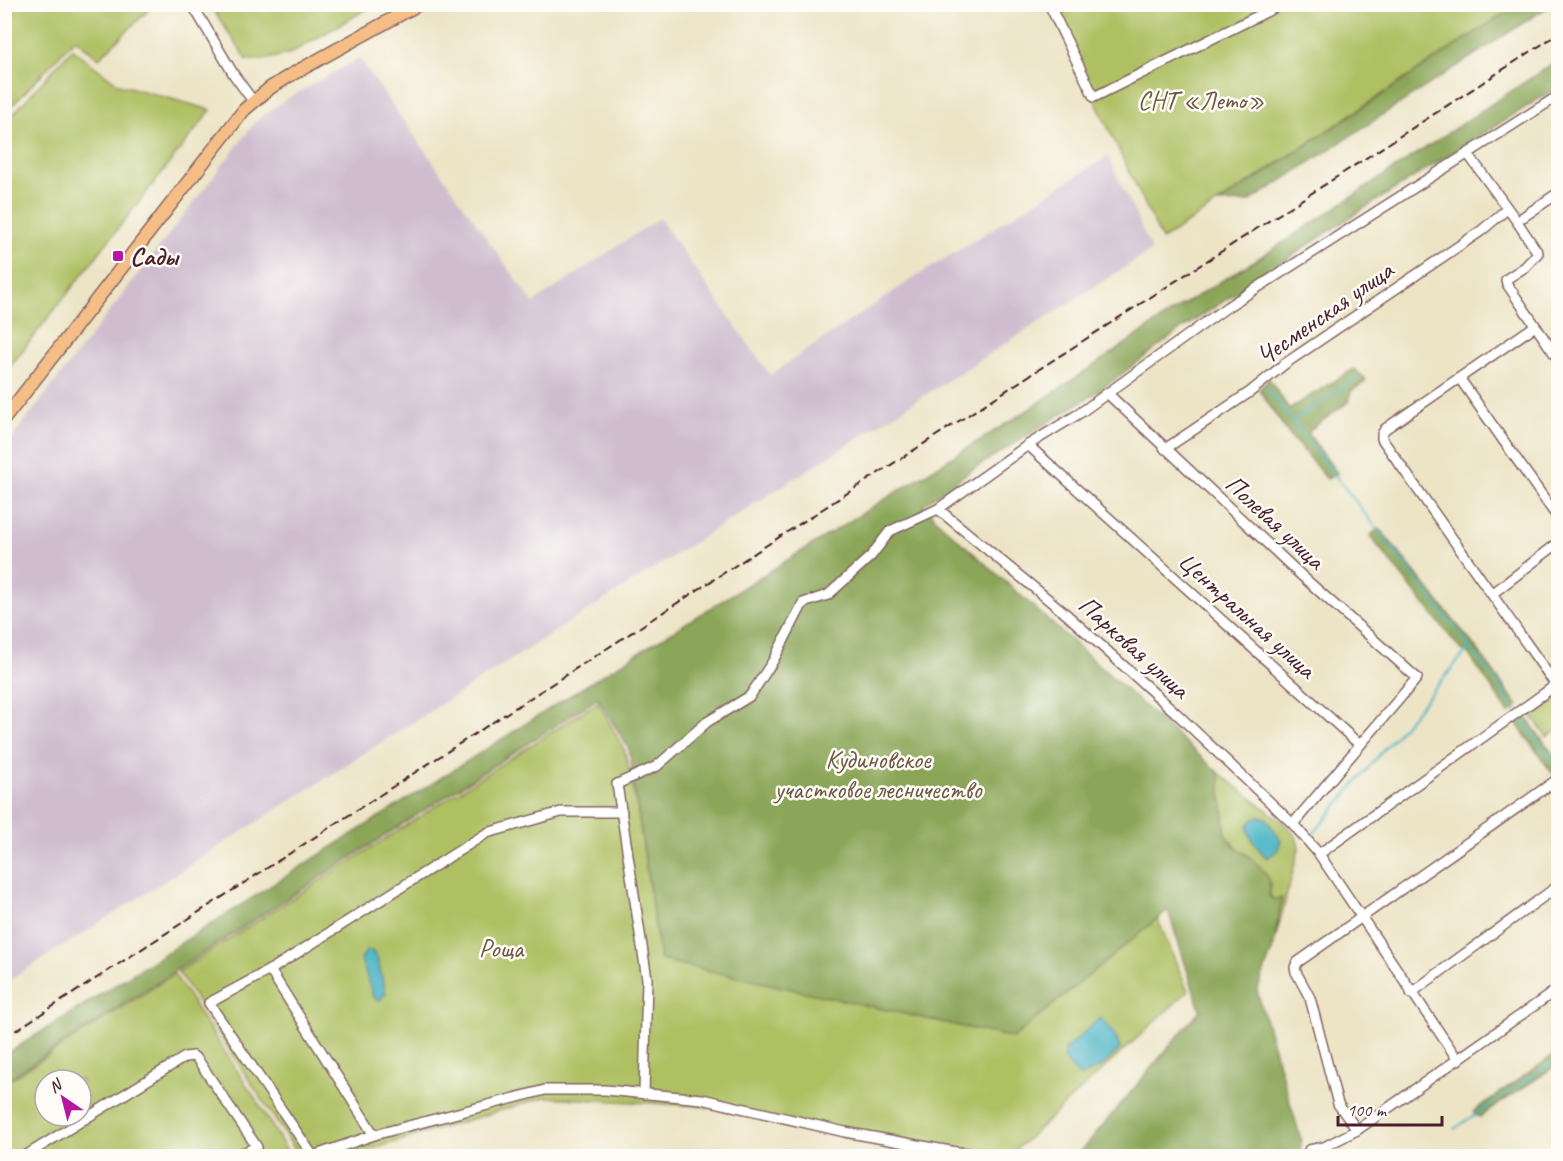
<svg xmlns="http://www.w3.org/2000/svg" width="1563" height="1161" viewBox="0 0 1563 1161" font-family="Caveat,sans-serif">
<rect width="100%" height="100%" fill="#fdfcf7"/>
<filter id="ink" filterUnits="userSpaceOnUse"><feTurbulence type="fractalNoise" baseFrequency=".0167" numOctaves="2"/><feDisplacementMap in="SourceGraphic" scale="12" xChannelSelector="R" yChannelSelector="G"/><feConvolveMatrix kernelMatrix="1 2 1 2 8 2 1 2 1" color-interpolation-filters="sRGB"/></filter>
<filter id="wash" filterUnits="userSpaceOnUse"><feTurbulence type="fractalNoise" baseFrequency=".008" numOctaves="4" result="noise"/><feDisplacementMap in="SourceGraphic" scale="24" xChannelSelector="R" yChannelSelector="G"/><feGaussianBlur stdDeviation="1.35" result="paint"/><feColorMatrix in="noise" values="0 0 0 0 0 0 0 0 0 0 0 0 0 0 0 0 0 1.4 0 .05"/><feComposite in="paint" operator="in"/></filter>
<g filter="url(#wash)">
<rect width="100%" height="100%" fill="#ede4c6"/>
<path fill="#cfbdcf" d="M359 58 533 303 659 218 770 375 903 285 1108 156 1152 250 5 983V447L257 120 285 100Z"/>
<g fill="#afc063" stroke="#7c7047" stroke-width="1.5" fill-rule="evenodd">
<path d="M5 4H154V5L99 58 75 39 5 113Z"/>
<path d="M210 5H374L291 53 265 60H247Z"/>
<path d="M1049 5H1517L1162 240Z"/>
<path d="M72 49 118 84 211 110 5 373V123Z"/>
<path d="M1555 699 1558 704V729L1547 737 1532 716Z"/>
<path d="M598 702 625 751 637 808 660 960 1153 908 1188 991 1009 1156H936L702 1106 545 1097 348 1156H299L178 972Z"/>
<path d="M1219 773 1284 823 1296 836 1299 848 1273 948 1282 898 1273 900 1249 856 1231 844 1226 836Z"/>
<path d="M174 974 257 1101 290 1156H5V1083ZM45 1080H81V1116H45Z"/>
</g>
<g fill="#8ba659" stroke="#6a6242" stroke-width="1.5">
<path d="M1517 5H1551L1249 202 1219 203Z"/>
<path d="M1558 60V87L1358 212 1183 328 1102 389 973 469 923 505 941 524 1219 773 1226 836C1238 855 1278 868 1269 895L1272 899 1282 898 1273 948 1257 991 1301 1139 1300 1156H1077L1200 1010 1168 910 1013 1038 660 960 629 749 598 698 5 1081V1055L590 683 1028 410 1181 306 1264 255Z"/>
<path d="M1354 369 1365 378V382L1351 391 1349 401 1310 430 1309 435 1337 473 1327 479 1288 433 1259 390 1269 379 1289 409Z"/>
<path d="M1379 528 1476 648 1518 706 1509 713 1468 653 1460 649 1370 536Z"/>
<path d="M1519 716H1525L1558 761V772L1553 774 1514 720Z"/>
<path d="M1558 1052V1064L1480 1117 1474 1115V1111Z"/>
</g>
<g fill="#47b3c4" stroke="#486978" stroke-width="1.5">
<path d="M1261 817 1266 818 1281 841 1277 851 1267 858C1256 847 1234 821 1261 817Z"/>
<path d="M366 951H372L377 958 386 992 380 1000H376L373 996 361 959Z"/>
<path d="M1100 1018C1110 1027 1117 1036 1120 1049L1102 1066 1081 1077 1063 1059 1066 1049Z"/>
</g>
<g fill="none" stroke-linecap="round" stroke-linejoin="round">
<g stroke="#47b3c4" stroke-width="2">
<path d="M1550 255 1558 266"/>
<path d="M1265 386 1497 682 1516 712"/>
<path d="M1293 421 1357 377"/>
<path d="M1519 716 1558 768"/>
<path d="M1313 834 1469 648"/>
<path d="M1454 1129 1558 1059"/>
</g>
</g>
</g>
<g filter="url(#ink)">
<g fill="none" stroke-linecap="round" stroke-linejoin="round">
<defs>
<g id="minor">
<path d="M192 4 234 75 253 101"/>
<path d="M1049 4 1094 97 1282 4"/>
<path d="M1468 154 1516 220 1538 253 1525 267 1508 278 1506 280 1507 284 1558 359"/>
<path d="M1523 217 1558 193"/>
<path d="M1535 326 1385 429 1382 434V439L1558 688"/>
<path d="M1460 379 1558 518"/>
<path d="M1107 393 1302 576 1417 678 1360 745"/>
<path d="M1028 445 1360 745 1293 824"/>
<path d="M1165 449 1250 392 1286 363 1481 231 1507 209"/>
<path d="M938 509 1066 614 1175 712 1293 824 1319 854 1458 1060"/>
<path d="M1492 594 1558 543"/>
<path d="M622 812H561L487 833 275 967 209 1003 313 1156 374 1135 545 1090H605L702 1099 845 1132 956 1152 1003 1156"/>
<path d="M1319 854 1556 685"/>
<path d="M270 970 374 1135"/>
<path d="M1411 993 1558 886"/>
<path d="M644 1094 647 979 617 784 657 766 707 722 750 696 773 661 803 603 828 595 871 556 890 531 938 509 1028 445 1080 413 1227 307 1558 96"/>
<path d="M1357 1130 1338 1104 1310 998 1296 972 1295 967 1298 962 1558 779"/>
<path d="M1309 1150 1324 1147 1357 1130 1558 989"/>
<path d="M25 1156 185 1057 193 1056 198 1060 257 1147 235 1156"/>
</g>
<path id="major" d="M4 419 244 110 270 88 289 76 419 4"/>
</defs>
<use href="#minor" stroke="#836461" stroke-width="12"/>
<use href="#major" stroke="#836461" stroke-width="15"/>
<use href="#minor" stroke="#fff" stroke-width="9"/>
<use href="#major" stroke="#f6be87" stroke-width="12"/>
<path stroke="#4a1f2b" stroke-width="2" stroke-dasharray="9 4.5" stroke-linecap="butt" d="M4 1038 1558 34"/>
</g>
</g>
<rect fill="#b5179e" stroke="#fdfcf7" stroke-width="2" x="112" y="250" width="12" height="12" rx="3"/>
<g text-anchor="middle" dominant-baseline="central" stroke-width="5" stroke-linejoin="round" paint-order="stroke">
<g font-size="26" fill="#6d573f" stroke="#fdfcf7">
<text x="1201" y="100">СНТ «Лето»</text>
<text x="878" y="759">Кудиновское<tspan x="878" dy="30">участковое лесничество</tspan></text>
<text x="501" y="948">Роща</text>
</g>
<g font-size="26" font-weight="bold" fill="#4a1f2b" stroke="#fdfcf7" text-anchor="start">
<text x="130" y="256">Сады</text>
</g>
<g font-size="26" fill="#4a1f2b" stroke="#fdfcf7">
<text transform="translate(1325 313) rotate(-35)">Чесменская улица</text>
<text transform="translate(1275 522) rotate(43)">Полевая улица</text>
<text transform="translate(1247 615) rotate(42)">Центральная улица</text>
<text transform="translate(1134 647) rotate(42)">Парковая улица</text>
</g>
</g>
<rect width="1563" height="1161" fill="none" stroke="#fdfcf7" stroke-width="24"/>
<g transform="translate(63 1098) rotate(325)"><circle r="28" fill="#fdfcf7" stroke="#b5a4a5" stroke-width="1.5"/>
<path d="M0-4.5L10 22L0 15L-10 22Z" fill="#b5179e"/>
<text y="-9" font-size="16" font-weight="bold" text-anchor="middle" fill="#4a1f2b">N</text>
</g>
<path d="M1338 1116v9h104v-9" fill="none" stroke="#4a1f2b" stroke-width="3"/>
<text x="1347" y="1116" font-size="18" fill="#4a1f2b" stroke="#fdfcf7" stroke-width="4.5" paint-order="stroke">100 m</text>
</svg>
